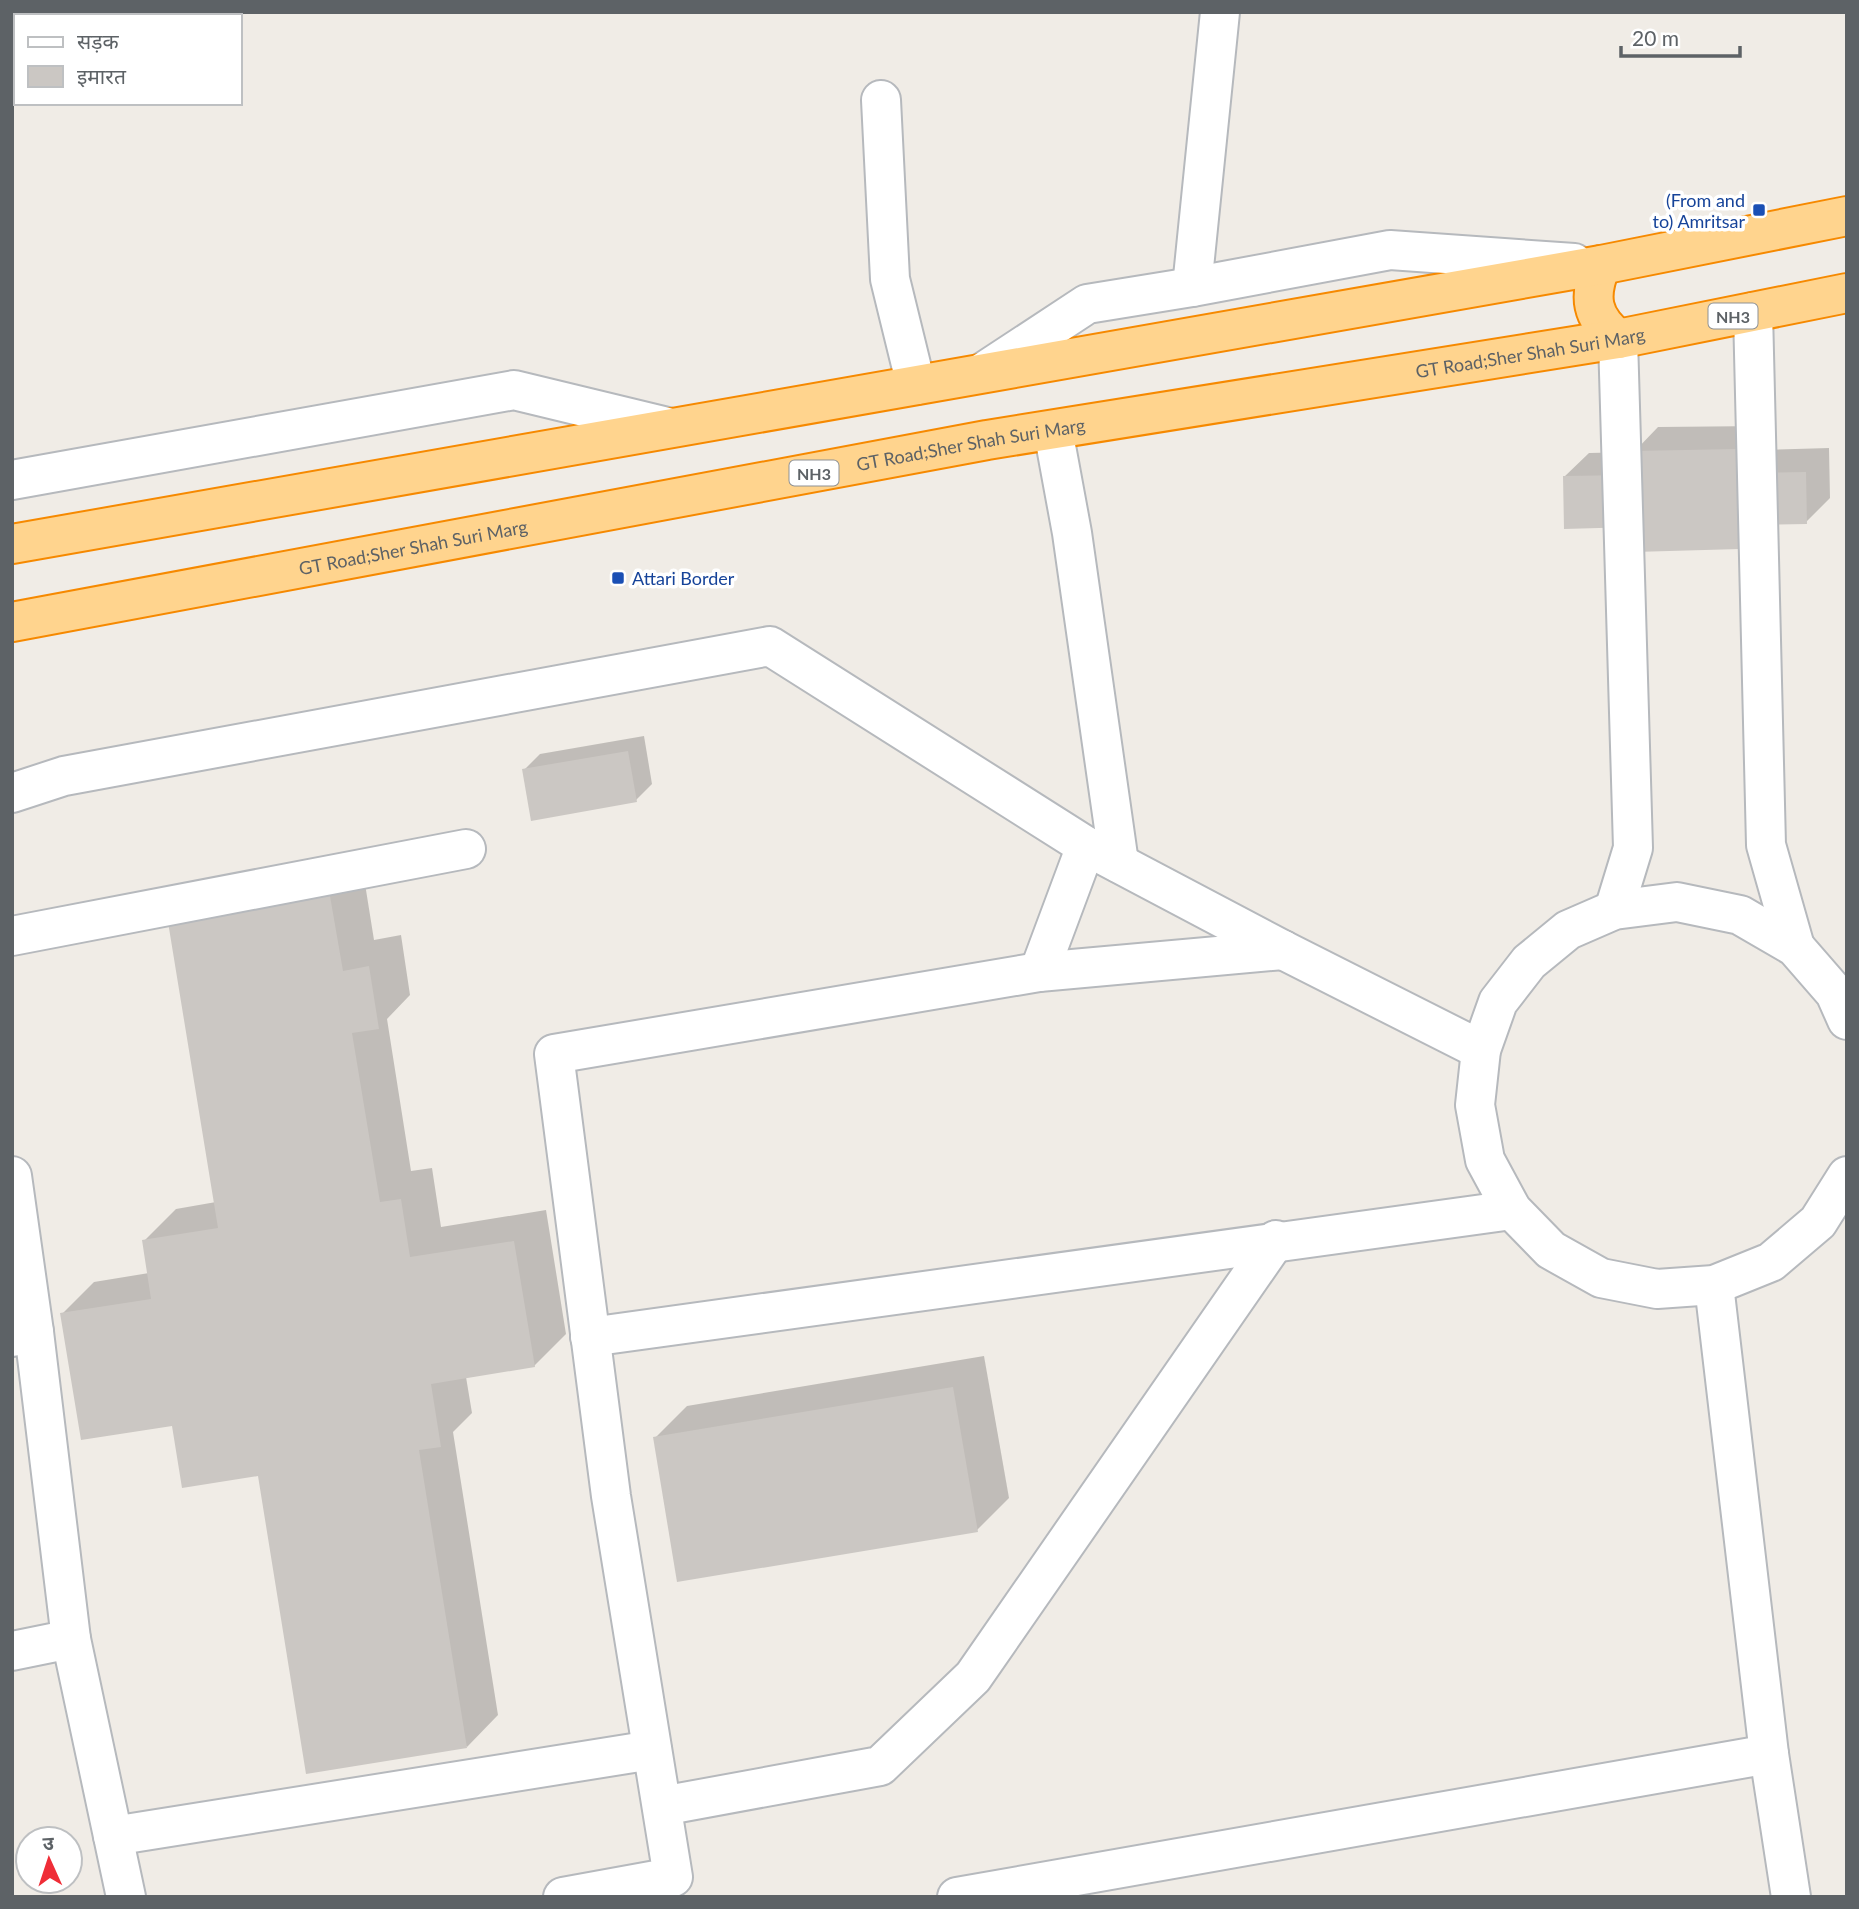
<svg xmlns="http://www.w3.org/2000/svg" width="1859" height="1909" viewBox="0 0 1859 1909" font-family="Lato,'Noto Sans Devanagari',sans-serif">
<rect width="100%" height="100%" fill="#f0ece6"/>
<g fill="#0003">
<path d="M1762 426V450L1829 448 1830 498 1806 522 1636 525 1564 477 1589 453 1634 452 1658 427Z"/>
<path d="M644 736 652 784 636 800 524 770 540 754Z"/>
<path d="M362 865 374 940 401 935 410 995 387 1019 411 1171 432 1168 441 1227 546 1210 566 1334 534 1366 466 1377 472 1413 453 1432 498 1715 467 1747 259 1474 173 1424 62 1314 94 1282 149 1273 144 1241 176 1209 216 1202 170 922Z"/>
<path d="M984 1356 1009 1498 977 1530 655 1438 687 1406Z"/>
</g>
<g fill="#cbc7c3">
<path d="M1738 449V473L1806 472 1807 524 1739 525 1740 549 1634 552V527L1564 529 1563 476 1633 475 1632 451Z"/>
<path d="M628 751 637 802 531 821 522 769Z"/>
<path d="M330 896 343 971 369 966 379 1029 352 1033 380 1202 401 1199 410 1257 514 1241 535 1367 431 1384 441 1447 419 1450 467 1748 306 1774 258 1476 182 1488 172 1426 81 1440 60 1313 151 1299 142 1240 218 1228 168 922Z"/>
<path d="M953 1387 978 1532 677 1582 653 1437Z"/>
</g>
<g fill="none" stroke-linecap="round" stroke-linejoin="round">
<defs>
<g id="minor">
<path d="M881 100 890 279 916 385"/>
<path d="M1192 287 1220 12"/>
<path d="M1753 312 1766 845 1795 947"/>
<path d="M982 373 1087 304 1192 287 1390 250 1574 263"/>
<path d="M1053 430 1072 533 1119 863"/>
<path d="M12 480 514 390 667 427"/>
<path d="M12 793 64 776 770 646 1086 846 1283 950 1481 1050"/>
<path d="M1614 910 1633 848 1618 339"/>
<path d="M12 936 466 849"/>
<path d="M1039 972 1086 846"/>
<path d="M1847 1020 1835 993 1795 947 1740 915 1677 902 1614 910 1568 930 1529 962 1498 1002 1481 1050 1475 1105 1485 1160 1512 1210 1551 1250 1601 1278 1657 1289 1714 1285 1771 1262 1818 1222 1847 1176"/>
<path d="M12 1176 34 1332 12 1337"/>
<path d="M1714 1285 1769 1754 1791 1897"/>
<path d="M590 1337 1512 1210"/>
<path d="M71 1639 126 1897"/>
<path d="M12 1651 71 1639 34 1332"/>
<path d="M662 1806 880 1766 973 1677 1276 1240"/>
<path d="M113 1836 652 1750"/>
<path d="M563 1897 673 1877 611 1496 554 1054 1039 972 1283 950"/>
<path d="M957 1897 1769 1754"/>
</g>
<g id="highway">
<path d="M1601 265C1588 297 1591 317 1618 339"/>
<path d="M12 544 1601 265 1847 216"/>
<path id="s1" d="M12 622 987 440 1618 339 1847 293"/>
</g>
</defs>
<use href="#minor" stroke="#b6b9bd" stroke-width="42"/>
<use href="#highway" stroke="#f68900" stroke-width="42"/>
<use href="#minor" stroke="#fff" stroke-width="38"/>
<use href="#highway" stroke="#ffd48e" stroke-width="38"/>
</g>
<g fill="#1a4fb4" stroke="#fff" stroke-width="2.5">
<rect x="1752" y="203" width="14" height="14" rx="3.5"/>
<rect x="611" y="571" width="14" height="14" rx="3.5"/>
</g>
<g text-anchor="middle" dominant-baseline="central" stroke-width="7" stroke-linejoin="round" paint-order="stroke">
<g fill="#fff" stroke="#8e9194" stroke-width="2">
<rect x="1708.5" y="303.5" width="49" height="25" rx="5"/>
<rect x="789.5" y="460.5" width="49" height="25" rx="5"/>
</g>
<g font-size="16" font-weight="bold" fill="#5d6266">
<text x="1733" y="316">NH3</text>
<text x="814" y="473">NH3</text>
</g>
<g font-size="18" fill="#164399" stroke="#fff" text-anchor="end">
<text x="1745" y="200">(From and<tspan x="1745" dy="21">to) Amritsar</tspan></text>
<text x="632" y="578" text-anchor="start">Attari Border</text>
</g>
<g font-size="18" fill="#5d6266" stroke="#fff">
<text stroke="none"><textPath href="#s1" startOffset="1542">GT Road;Sher Shah Suri Marg</textPath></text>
<text stroke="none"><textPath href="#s1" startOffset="975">GT Road;Sher Shah Suri Marg</textPath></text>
<text stroke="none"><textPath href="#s1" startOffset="408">GT Road;Sher Shah Suri Marg</textPath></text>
</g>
</g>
<rect width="1859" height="1909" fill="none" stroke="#5d6266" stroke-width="28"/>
<rect x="14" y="14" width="228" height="91" fill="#ffffff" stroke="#bec0c2" stroke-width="2"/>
<rect x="28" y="37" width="35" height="10" fill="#ffffff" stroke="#bec0c2" stroke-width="2"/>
<text x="77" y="49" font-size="21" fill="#5d6266">सड़क</text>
<rect x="28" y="66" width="35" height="21" fill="#cbc7c3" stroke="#bec0c2" stroke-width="2"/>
<text x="77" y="84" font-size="21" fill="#5d6266">इमारत</text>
<g transform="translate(49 1860) rotate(357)"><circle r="33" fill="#ffffff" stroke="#bec0c2" stroke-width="2"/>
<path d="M0-5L12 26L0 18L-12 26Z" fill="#ef2d37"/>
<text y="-10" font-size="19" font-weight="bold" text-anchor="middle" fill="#5d6266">उ</text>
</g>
<path d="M1621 46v10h119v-10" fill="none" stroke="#5d6266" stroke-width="3.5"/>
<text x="1632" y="46" font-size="21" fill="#5d6266" stroke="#ffffff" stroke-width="5" paint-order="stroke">20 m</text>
</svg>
